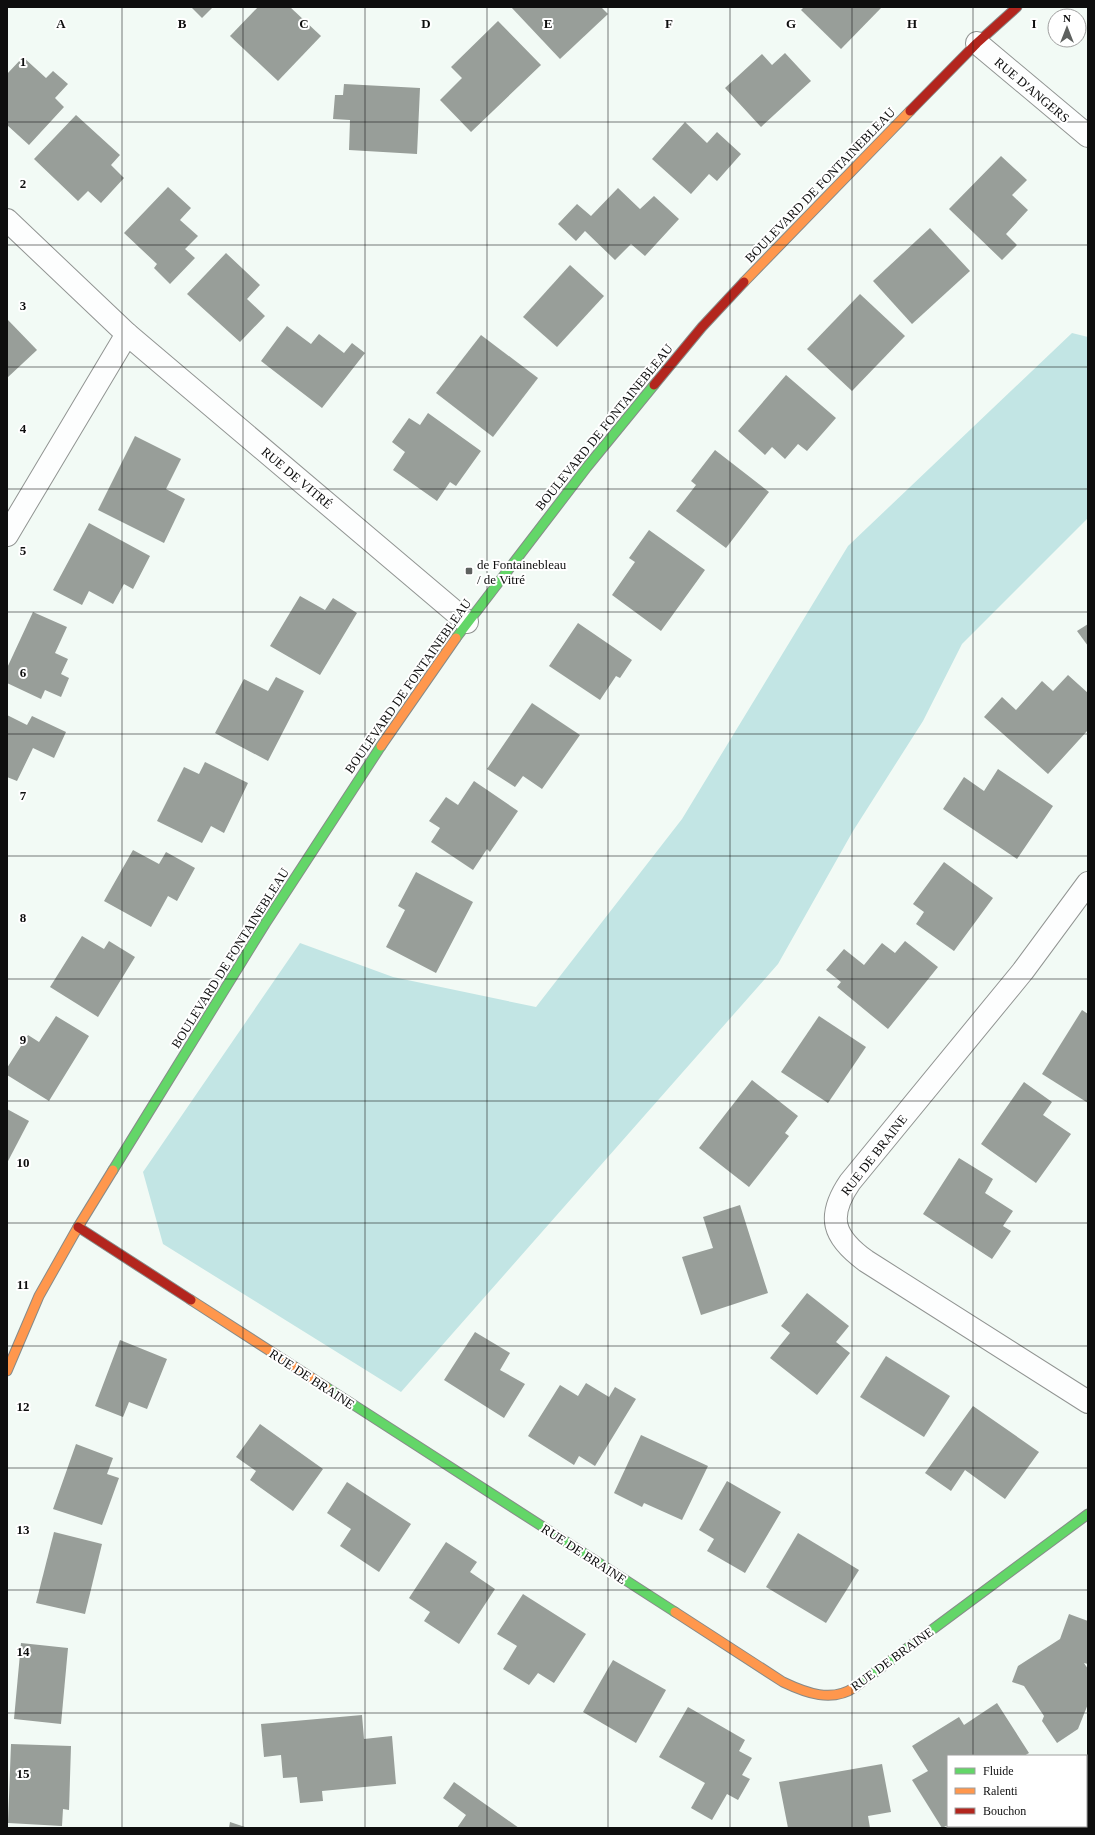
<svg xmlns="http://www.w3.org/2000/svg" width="1095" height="1835" viewBox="0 0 1095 1835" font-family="'Times New Roman',serif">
<rect width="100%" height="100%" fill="#f2faf5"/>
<path fill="#c2e5e4" d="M1072 333 1088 337V518L962 644 923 721 853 831 778 964 401 1392 163 1244 143 1172 300 943 393 977 536 1007 682 819 848 546Z"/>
<g fill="#989e99">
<path d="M191 7H213L202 18Z"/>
<path d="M258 7H290L321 36 278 81 230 36Z"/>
<path d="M511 7H601L608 14 560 59Z"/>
<path d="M804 7H882L841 49 801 10Z"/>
<path d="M498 21 541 65 471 132 440 100 462 78 451 67Z"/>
<path d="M785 53 811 81 761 127 725 88 762 54 772 65Z"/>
<path d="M23 57 46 78 53 71 68 84 55 98 64 107 29 145 7 125V74Z"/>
<path d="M344 84 420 88 417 154 349 150 350 120 333 119 335 95H343Z"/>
<path d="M76 115 120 155 111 165 124 178 101 203 88 191 78 201 34 159Z"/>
<path d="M685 122 707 143 717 132 741 154 717 181 709 174 691 194 652 159Z"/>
<path d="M1001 156 1027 180 1012 195 1028 210 1006 234 1017 245 1002 260 949 209Z"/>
<path d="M168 187 191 208 180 220 198 236 185 249 195 258 170 284 154 268 157 264 124 233Z"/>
<path d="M618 188 640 209 654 196 679 219 645 256 631 244 615 260 585 231 576 241 558 224 577 204 591 216Z"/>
<path d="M930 228 970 271 912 324 873 281Z"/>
<path d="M226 253 260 285 247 299 265 316 240 342 187 294Z"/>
<path d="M570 265 604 296 557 347 523 317Z"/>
<path d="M860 294 905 336 852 391 807 349Z"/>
<path d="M7 319 37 350 7 378Z"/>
<path d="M287 326 311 344 319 334 344 353 352 343 365 353 322 408 261 361Z"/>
<path d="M481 335 538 378 493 437 436 393Z"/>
<path d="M786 375 836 418 807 451 798 444 785 459 772 447 765 455 738 431Z"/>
<path d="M428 413 481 451 456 486 450 482 437 501 393 470 405 452 392 442 409 418 420 425Z"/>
<path d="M135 436 181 459 166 489 185 499 164 543 98 510Z"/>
<path d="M715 450 769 492 726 548 676 511 696 485 691 481Z"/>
<path d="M89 523 150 556 133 589 124 584 113 604 89 591 82 605 53 590Z"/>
<path d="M649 530 705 570 661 631 612 595 635 562 629 558Z"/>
<path d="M300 596 325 610 333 598 357 613 320 675 270 646Z"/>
<path d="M33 612 67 627 55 653 68 659 61 674 69 678 61 697 45 690 41 699 7 683V668Z"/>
<path d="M578 623 632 660 620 678 616 676 600 700 549 666Z"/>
<path d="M1088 624V646L1077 631Z"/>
<path d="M1068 675 1088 693V730L1048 774 984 717 1002 697 1016 710 1042 681 1053 691Z"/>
<path d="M276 677 304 691 268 761 215 733 244 679 268 691Z"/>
<path d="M532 703 580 735 542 789 523 776 515 787 487 769Z"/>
<path d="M7 715 27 725 32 716 66 732 54 758 33 748 17 781 7 777Z"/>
<path d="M205 762 248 783 224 833 211 826 202 843 157 821 184 767 199 774Z"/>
<path d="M998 769 1053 806 1017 859 943 809 964 777 984 791Z"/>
<path d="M474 781 518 811 490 852 487 849 473 870 431 842 440 828 429 821 446 797 458 805Z"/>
<path d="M133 850 159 864 166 852 195 868 177 901 168 896 151 927 104 901Z"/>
<path d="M944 862 993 898 954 951 916 924 924 912 913 904Z"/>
<path d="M416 872 473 902 436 973 386 947 405 910 398 906Z"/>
<path d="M82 936 104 949 109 941 135 957 98 1017 50 987Z"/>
<path d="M905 941 938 967 888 1029 837 987 841 982 826 970 844 949 864 965 882 943 895 953Z"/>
<path d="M1082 1010 1088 1014V1103L1042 1074Z"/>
<path d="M56 1016 89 1036 49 1101 7 1075V1068L28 1035 39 1042Z"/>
<path d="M819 1016 866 1047 828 1103 781 1072Z"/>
<path d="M752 1080 798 1116 785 1133 789 1136 749 1187 699 1148Z"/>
<path d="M1024 1082 1052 1102 1043 1115 1071 1134 1036 1183 981 1144Z"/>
<path d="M7 1109 29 1121 7 1163Z"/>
<path d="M959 1158 993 1179 985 1193 1013 1211 1003 1226 1011 1231 992 1259 923 1214Z"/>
<path d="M740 1205 768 1293 701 1315 682 1257 713 1248 703 1217Z"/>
<path d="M807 1293 849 1326 836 1342 850 1353 817 1395 770 1358 790 1333 781 1326Z"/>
<path d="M475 1332 510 1353 500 1370 525 1384 504 1418 444 1380Z"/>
<path d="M120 1340 167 1359 147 1409 129 1402 123 1417 95 1406Z"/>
<path d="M886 1356 950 1396 924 1437 860 1397Z"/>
<path d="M586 1383 609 1397 615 1387 636 1399 595 1466 579 1456 574 1465 528 1436 560 1385 578 1396Z"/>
<path d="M973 1406 1039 1452 1005 1499 965 1470 951 1491 925 1473Z"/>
<path d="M260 1424 323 1469 293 1511 250 1480 256 1471 236 1457Z"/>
<path d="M641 1435 708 1466 682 1520 644 1503 642 1507 614 1493Z"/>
<path d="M76 1444 113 1458 107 1474 119 1478 102 1525 53 1509Z"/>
<path d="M727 1481 781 1512 745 1573 707 1551 714 1539 699 1530Z"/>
<path d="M347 1482 411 1524 379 1572 340 1546 351 1529 327 1513Z"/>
<path d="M54 1532 102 1544 85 1614 36 1603Z"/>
<path d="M798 1533 859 1570 826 1623 766 1587Z"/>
<path d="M446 1542 477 1562 470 1572 495 1589 459 1644 424 1621 430 1612 409 1598Z"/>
<path d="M523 1594 586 1634 554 1683 538 1673 529 1685 503 1669 517 1646 497 1634Z"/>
<path d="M1069 1614 1088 1621V1664L1084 1663 1088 1669V1704L1078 1729 1057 1743 1042 1721 1044 1716 1024 1686 1012 1682 1018 1666 1060 1639Z"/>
<path d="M21 1643 68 1648 61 1724 14 1719Z"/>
<path d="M613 1660 666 1690 636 1743 583 1712Z"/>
<path d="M997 1703 1029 1753 1024 1756H948V1825L942 1828 912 1780 928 1771 912 1746 959 1717 964 1725Z"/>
<path d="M688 1707 745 1740 739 1751 752 1758 742 1775 750 1779 738 1800 727 1794 712 1820 691 1808 705 1783 659 1757Z"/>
<path d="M362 1715 364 1739 392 1736 396 1784 322 1791 323 1801 300 1803 297 1777 283 1778 281 1755 264 1757 261 1724Z"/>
<path d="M11 1744 71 1746 69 1810 63 1809 62 1826 8 1823Z"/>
<path d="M882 1764 891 1812 868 1816 870 1828H788L779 1782Z"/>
<path d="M454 1782 519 1828H457L466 1815 443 1798Z"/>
<path d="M230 1822 248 1828H229Z"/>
</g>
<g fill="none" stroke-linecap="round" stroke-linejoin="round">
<defs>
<g id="street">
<path d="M977 43 1088 136"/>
<path d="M7 220 127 334 467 622"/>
<path d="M7 535 127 334"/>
<path d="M1088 883 1023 971 850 1182C826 1217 833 1237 866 1261L1088 1402"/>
</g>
<g id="fast">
<path d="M456 638 587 467 654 385"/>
<path d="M113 1170 265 924 381 746"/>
<path d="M326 1387 675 1612"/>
<path d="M855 1687 1088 1514"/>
</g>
<g id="slow">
<path d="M744 282 910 111"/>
<path d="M381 746 456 638"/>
<path d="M191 1300 326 1387"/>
<path d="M7 1371 39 1296 78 1227 113 1170"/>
<path d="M675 1612 783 1682C806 1693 832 1703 855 1687"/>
</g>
<g id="jam">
<path d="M910 111 977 43 1017 7"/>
<path d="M654 385 702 327 744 282"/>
<path d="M78 1227 191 1300"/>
</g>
</defs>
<use href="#street" stroke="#919492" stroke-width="24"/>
<use href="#fast" stroke="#878b89" stroke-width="11"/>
<use href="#slow" stroke="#878b89" stroke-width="11"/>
<use href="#jam" stroke="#878b89" stroke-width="11"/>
<use href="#street" stroke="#fdfefe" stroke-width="22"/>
<use href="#fast" stroke="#63d668" stroke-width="9"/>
<use href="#slow" stroke="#ff974d" stroke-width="9"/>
<use href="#jam" stroke="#b3261e" stroke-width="9"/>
</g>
<path fill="none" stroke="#0e0e0e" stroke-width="1" stroke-opacity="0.55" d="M122 7V1828M243 7V1828M365 7V1828M487 7V1828M608 7V1828M730 7V1828M852 7V1828M973 7V1756M7 122H1088M7 245H1088M7 367H1088M7 489H1088M7 612H1088M7 734H1088M7 856H1088M7 979H1088M7 1101H1088M7 1223H1088M7 1346H1088M7 1468H1088M7 1590H1088M7 1713H1088M973 1826V1828"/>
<rect fill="#5e615f" stroke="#fff" stroke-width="1.5" x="465" y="567" width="8" height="8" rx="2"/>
<g text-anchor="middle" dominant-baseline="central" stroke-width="4" stroke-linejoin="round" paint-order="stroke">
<g font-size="13" fill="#0e0e0e" stroke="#fff">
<text transform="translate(1032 90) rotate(40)">RUE D'ANGERS</text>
<text transform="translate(820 185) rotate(-46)">BOULEVARD DE FONTAINEBLEAU</text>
<text transform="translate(604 427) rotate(-51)">BOULEVARD DE FONTAINEBLEAU</text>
<text transform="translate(297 478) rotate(40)">RUE DE VITRÉ</text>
<text transform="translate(408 686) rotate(-55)">BOULEVARD DE FONTAINEBLEAU</text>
<text transform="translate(230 958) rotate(-58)">BOULEVARD DE FONTAINEBLEAU</text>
<text transform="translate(874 1155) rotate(-52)">RUE DE BRAINE</text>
<text transform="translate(312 1379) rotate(33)">RUE DE BRAINE</text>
<text transform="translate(584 1554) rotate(33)">RUE DE BRAINE</text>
<text transform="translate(892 1659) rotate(-36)">RUE DE BRAINE</text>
</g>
<g font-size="13" fill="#0e0e0e" stroke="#fff" text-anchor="start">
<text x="477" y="564">de Fontainebleau<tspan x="477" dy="15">/ de Vitré</tspan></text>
</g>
</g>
<g font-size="13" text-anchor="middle" font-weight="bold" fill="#0e0e0e" stroke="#fff" stroke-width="4" stroke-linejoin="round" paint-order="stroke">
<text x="61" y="28">A</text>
<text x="182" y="28">B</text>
<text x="304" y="28">C</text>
<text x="426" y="28">D</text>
<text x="548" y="28">E</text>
<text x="669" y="28">F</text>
<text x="791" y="28">G</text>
<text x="912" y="28">H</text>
<text x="1034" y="28">I</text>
<text x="23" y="66">1</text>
<text x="23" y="188">2</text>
<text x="23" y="310">3</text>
<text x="23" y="433">4</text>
<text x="23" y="555">5</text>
<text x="23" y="677">6</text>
<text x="23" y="800">7</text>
<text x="23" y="922">8</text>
<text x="23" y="1044">9</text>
<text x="23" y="1167">10</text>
<text x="23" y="1289">11</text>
<text x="23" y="1411">12</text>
<text x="23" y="1534">13</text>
<text x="23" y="1656">14</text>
<text x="23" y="1778">15</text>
</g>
<rect width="1095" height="1835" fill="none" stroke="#0e0e0e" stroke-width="16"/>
<rect x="947" y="1755" width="140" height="72" fill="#ffffff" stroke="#9f9f9f"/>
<rect x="955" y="1768" width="20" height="6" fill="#63d668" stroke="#9f9f9f"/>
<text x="983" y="1775" font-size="12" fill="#0e0e0e">Fluide</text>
<rect x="955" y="1788" width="20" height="6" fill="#ff974d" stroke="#9f9f9f"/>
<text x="983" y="1795" font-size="12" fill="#0e0e0e">Ralenti</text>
<rect x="955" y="1808" width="20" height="6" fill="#b3261e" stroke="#9f9f9f"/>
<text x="983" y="1815" font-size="12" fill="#0e0e0e">Bouchon</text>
<g transform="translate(1067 28)"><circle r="19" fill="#ffffff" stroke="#9f9f9f"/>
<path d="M0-3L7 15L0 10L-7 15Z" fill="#5e615f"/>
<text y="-6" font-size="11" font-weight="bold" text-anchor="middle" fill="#0e0e0e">N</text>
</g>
</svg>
